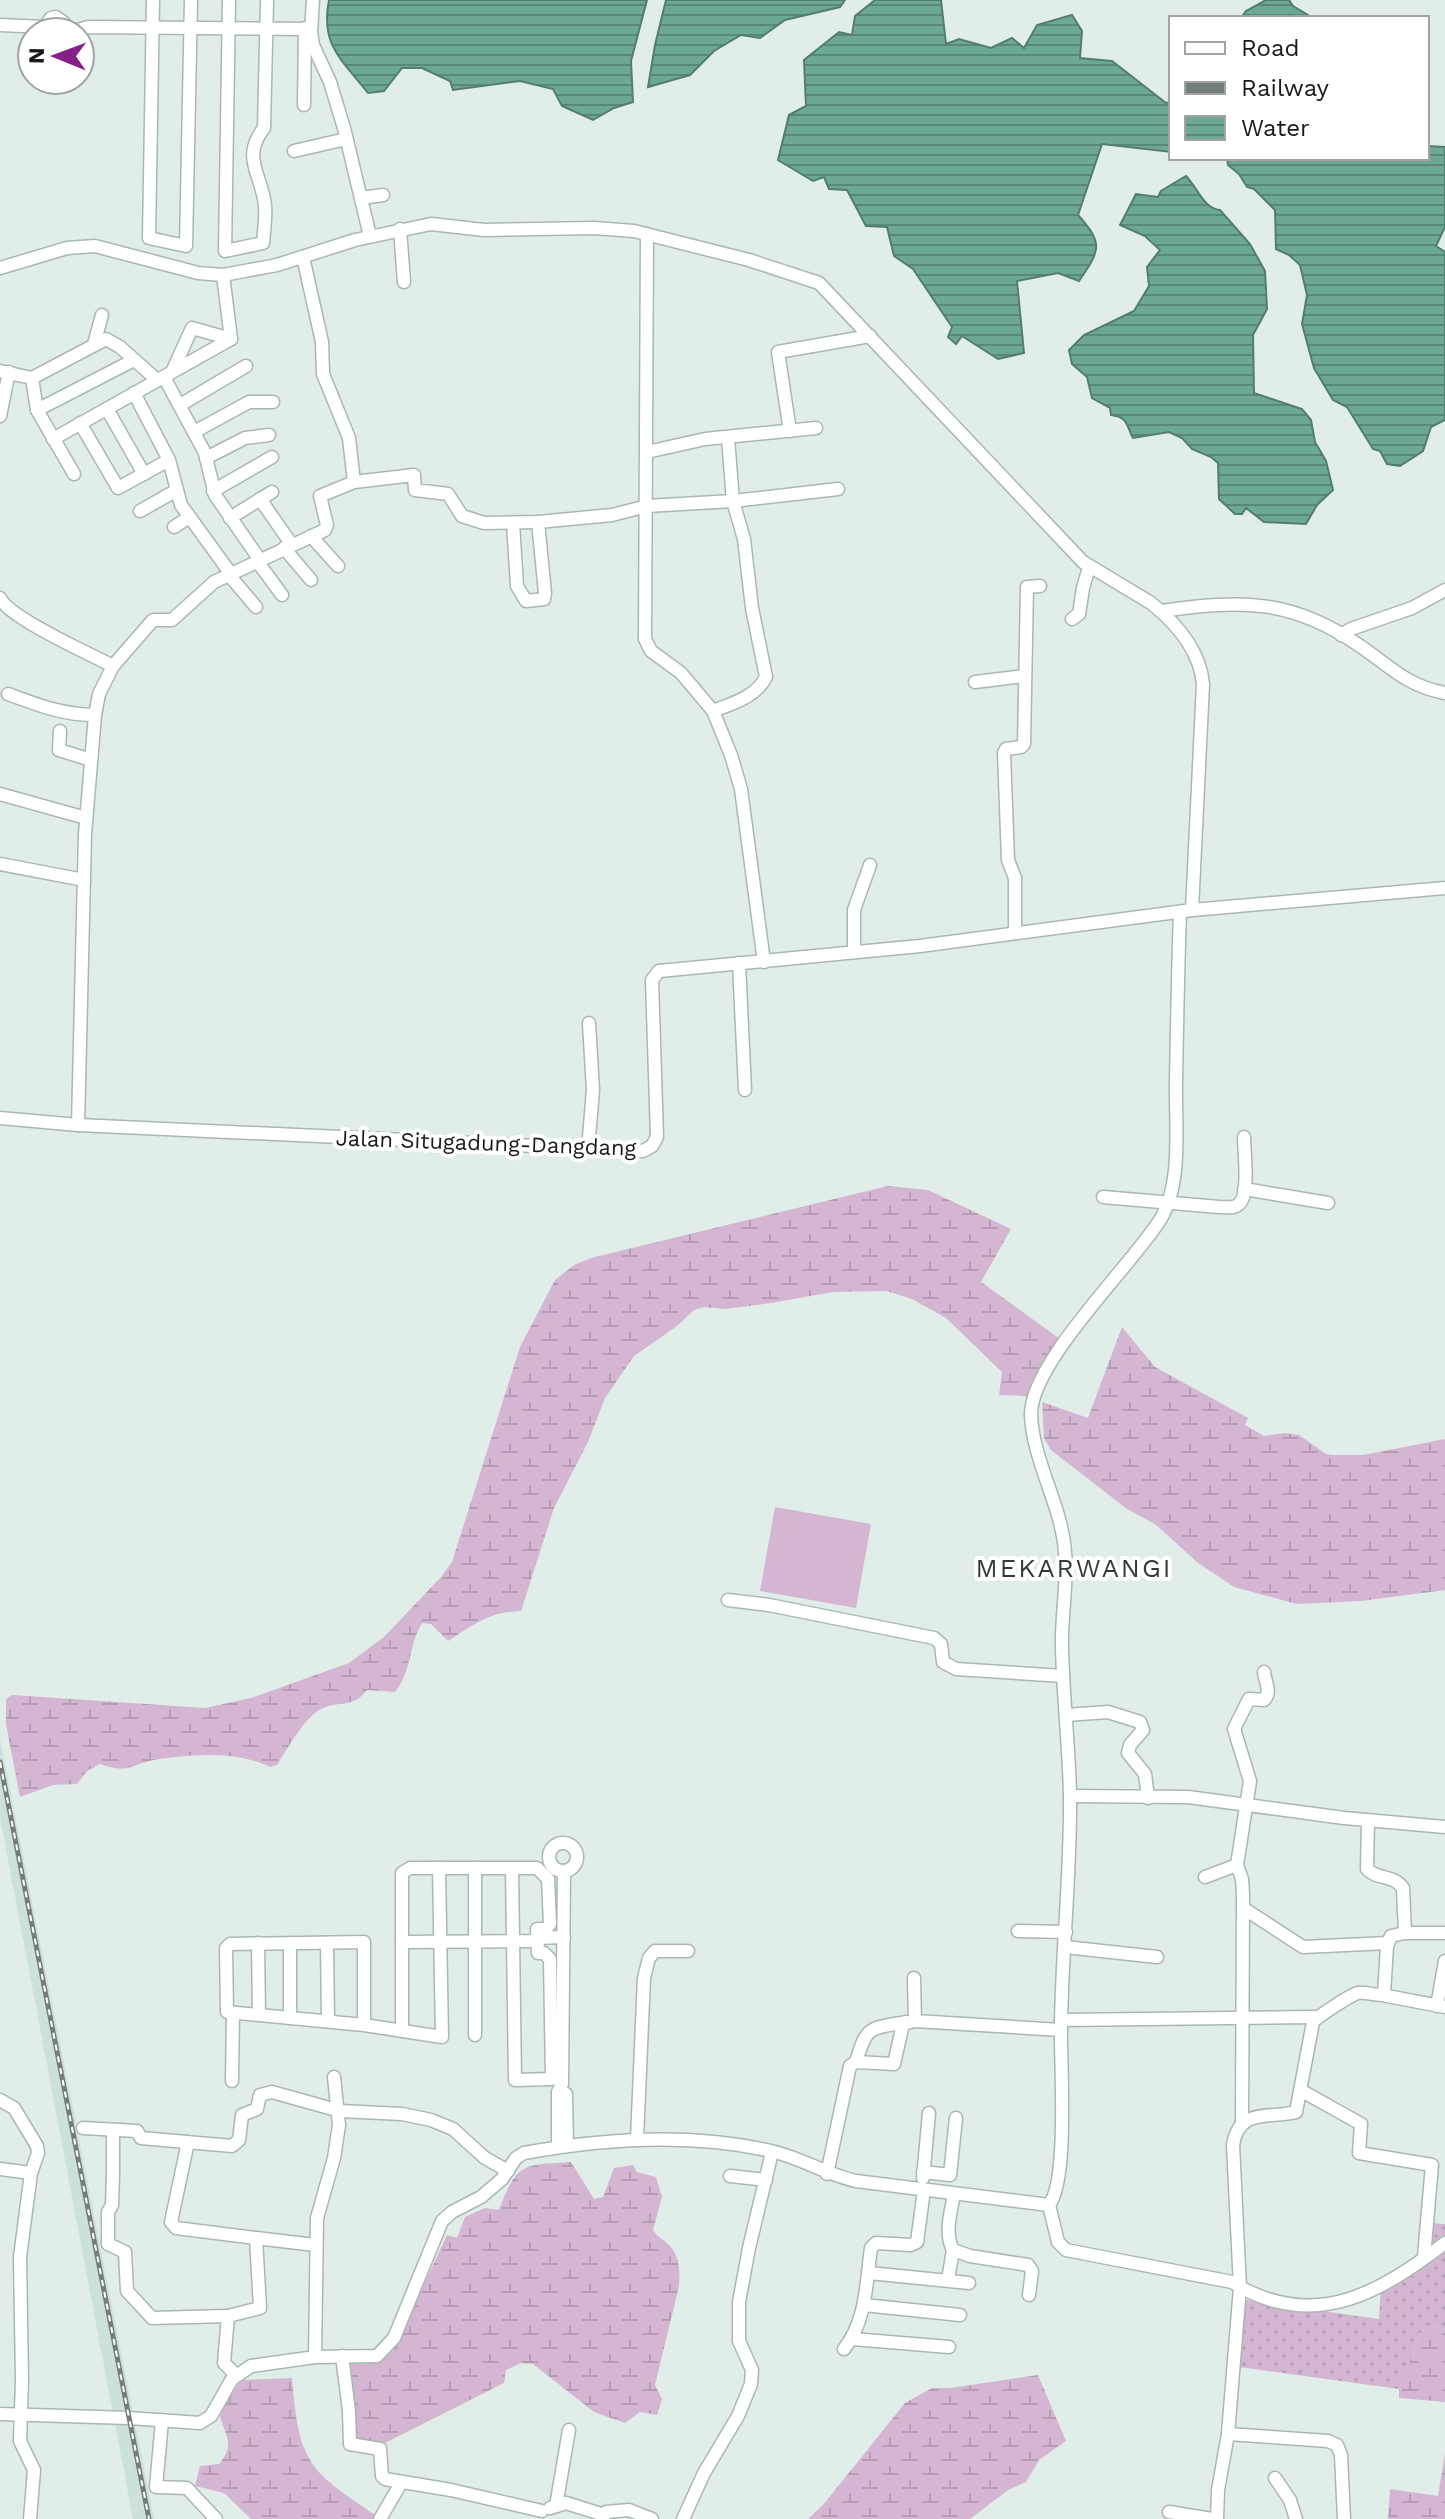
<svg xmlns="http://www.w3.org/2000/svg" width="1445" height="2519" viewBox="0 0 1445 2519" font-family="'Work Sans',sans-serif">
<defs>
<pattern id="grass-dots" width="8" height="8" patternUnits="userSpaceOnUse" patternTransform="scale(2)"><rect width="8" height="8" fill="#d4b6d2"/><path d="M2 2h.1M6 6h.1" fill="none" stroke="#b59cb4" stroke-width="1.8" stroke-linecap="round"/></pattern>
<pattern id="wetland-marsh" width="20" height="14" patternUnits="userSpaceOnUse" patternTransform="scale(2)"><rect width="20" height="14" fill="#d4b6d2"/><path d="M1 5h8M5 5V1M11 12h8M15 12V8" fill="none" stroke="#b59cb4"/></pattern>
<pattern id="water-rules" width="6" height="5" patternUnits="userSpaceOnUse" patternTransform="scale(2)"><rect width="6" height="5" fill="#6da894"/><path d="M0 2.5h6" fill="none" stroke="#598878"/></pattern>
</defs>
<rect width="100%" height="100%" fill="#e0ede8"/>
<path fill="#cce1d9" d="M0 1739 154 2519H133L0 1817Z"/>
<path fill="url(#grass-dots)" d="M1428 2223 1445 2224V2329L1430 2326 1420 2333 1399 2389 1239 2367 1246 2300 1379 2319 1381 2287 1421 2256Z"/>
<g fill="url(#wetland-marsh)">
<path d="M888 1186 928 1190 1011 1229 981 1282 1063 1341 1031 1396 999 1395 1002 1372 946 1318 912 1299 887 1291 833 1292 771 1303 725 1309 704 1307 694 1310 677 1326 634 1356 605 1398 588 1442 554 1508 521 1611C489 1612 475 1624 448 1641L431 1624 422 1623C409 1644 411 1674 395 1692L367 1690C353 1709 338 1700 321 1709 303 1719 288 1748 277 1765L270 1767C237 1751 195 1754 159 1759 132 1763 131 1775 100 1764L87 1771 77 1784 53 1785 20 1797 6 1724V1699L12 1695 205 1708 251 1698 349 1663 384 1637 441 1577 452 1562 520 1347 555 1280 574 1265 591 1258Z"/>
<path d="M1122 1327 1155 1367 1248 1418 1245 1425 1264 1436 1284 1433 1299 1435 1326 1454 1332 1455H1363L1445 1439V1590L1361 1601 1297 1604 1234 1587 1197 1562 1155 1524 1127 1509 1051 1450 1044 1438 1042 1402 1088 1418Z"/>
<path d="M571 2162 594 2199 603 2197 614 2168 633 2165 637 2172 656 2177 662 2197 653 2230C658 2238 663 2239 669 2245 680 2256 680 2271 679 2286L655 2385 662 2399 657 2415 640 2412 625 2423 594 2412 533 2364 521 2363 506 2370 504 2383 381 2445H353L348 2364 375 2363 392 2352 447 2235 457 2238 465 2217 485 2208 499 2210C517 2162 523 2165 571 2162Z"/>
<path d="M1430 2326 1445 2329V2402L1399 2398V2389L1420 2333Z"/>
<path d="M1038 2375 1066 2441 1039 2460 1026 2482 1008 2490 970 2519H808L823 2505 905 2403 932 2388H950Z"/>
<path d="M292 2378C299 2466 309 2470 381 2519H251L224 2493 195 2486 200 2466 219 2464C236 2444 225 2436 220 2416L225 2401 242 2380Z"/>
<path d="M1445 2453V2519H1388L1390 2489 1438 2496Z"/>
</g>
<path fill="#d4b6d2" d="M775 1507 871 1524 856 1608 760 1591Z"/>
<g fill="url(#water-rules)" stroke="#537e6f" stroke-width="2">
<path d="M329 0H647L631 61 633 102 614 108 593 120 562 106 553 89 520 81 453 90 450 81 422 68H402L384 91 368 93C342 60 320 45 329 0Z"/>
<path d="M666 0H845L840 7 785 20 760 38 741 35 714 51 690 75 648 87 655 45Z"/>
<path d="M875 0H941L946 44 959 39 991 48 1012 38 1024 48 1037 25 1072 15 1082 31 1080 58 1112 61 1166 103 1171 102V152L1102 144 1078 215C1104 244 1100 250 1079 281L1058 273 1017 281 1024 353 998 359 962 336 956 344 948 337 952 327 913 269 894 256 887 227 866 226 847 190 829 189 824 177 813 181 778 160 789 115 806 106 804 60 839 32 852 35 855 16Z"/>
<path d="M1266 0H1289L1293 6 1313 18H1241L1246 11Z"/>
<path d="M1427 146 1445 147V227L1436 246 1445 252V420L1431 427 1423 451 1400 466 1387 464 1380 451 1373 449 1347 407 1333 400 1314 368 1302 324 1307 295 1300 265 1289 255 1276 249 1275 210 1254 189 1247 187 1239 174 1228 165 1227 158H1427Z"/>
<path d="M1186 176C1197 187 1204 209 1220 210L1250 244 1265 271 1267 309 1253 335 1254 393 1302 409 1311 420 1315 442 1326 461 1333 490 1317 505 1306 524 1264 522 1246 508 1242 514H1235L1219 499 1218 463 1211 457 1192 449 1182 438 1169 432 1133 438C1126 426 1129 417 1111 415L1110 408 1092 398 1087 377 1072 364 1069 350 1084 335 1134 311 1149 286 1147 267 1160 250 1145 236 1120 225 1136 194 1158 197 1161 191Z"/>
</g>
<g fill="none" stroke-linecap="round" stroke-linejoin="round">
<defs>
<g id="minor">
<path d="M153 0 149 238 186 246 191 0"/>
<path d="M229 0 225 251 263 243C264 231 266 217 265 205 261 173 241 157 264 128L267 0"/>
<path d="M313 0 311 32 313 45 330 82 344 128 370 236"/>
<path d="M0 25 45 27"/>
<path d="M45 27 51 18 56 17 64 23 63 32"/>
<path d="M64 30H78L88 27 305 29"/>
<path d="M304 105 305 28"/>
<path d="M294 151 346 139"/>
<path d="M361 198 383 195"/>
<path d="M400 229 404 282"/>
<path d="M647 234 645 639 651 651 681 673 713 711 731 755 741 789 764 962"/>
<path d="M303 257 322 342 323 374 349 438 354 482"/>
<path d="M0 268 67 248 95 246 198 273 223 275 277 265 355 240 431 224 484 230 594 228 634 231 749 260 819 283 1083 562 1151 603C1176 623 1200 651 1203 684L1192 910"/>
<path d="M94 344 102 315"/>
<path d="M0 371 32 378 106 339 120 347 157 380"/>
<path d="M172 372 192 328 231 339"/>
<path d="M164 377 205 453 215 495 260 560"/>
<path d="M32 378 37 410 74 474"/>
<path d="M134 393 169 460 181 505 231 574"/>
<path d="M180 405 246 366"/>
<path d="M107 409 144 474"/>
<path d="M37 410 134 360"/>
<path d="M0 416 9 372"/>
<path d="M80 423 118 488 169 460"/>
<path d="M790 431 778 352 870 336"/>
<path d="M194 432 249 402H273"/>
<path d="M53 439 231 339 223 275"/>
<path d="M647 452 705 439 816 428"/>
<path d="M206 458 245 438 269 435"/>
<path d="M213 491 272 457"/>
<path d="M260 499 292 545"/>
<path d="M140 511 177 490"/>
<path d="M230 518 272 492"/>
<path d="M513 523 517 586 526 601 544 599 545 593 538 522"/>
<path d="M174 527 188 518"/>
<path d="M311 536 338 566"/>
<path d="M284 548 311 580"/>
<path d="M257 561 282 595"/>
<path d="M229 575 256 607"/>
<path d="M0 598C9 618 90 654 113 666"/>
<path d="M1162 611C1241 600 1291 598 1360 646 1391 667 1407 686 1445 693"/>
<path d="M1072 619 1079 614 1083 588 1089 567"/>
<path d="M1341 635 1351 629 1412 608 1445 590"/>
<path d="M975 682 1024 676"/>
<path d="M8 694C38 705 63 715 95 715"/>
<path d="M713 711C733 703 756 697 766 677L752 608 744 539 733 501 728 438"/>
<path d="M60 731 59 750 91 760"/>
<path d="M0 794 86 818"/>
<path d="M0 864 84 880"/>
<path d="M1015 933V878L1008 860 1004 753 1006 749 1021 747 1024 744 1027 587 1040 586"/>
<path d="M854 952V910L870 865"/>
<path d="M739 963 745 1090"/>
<path d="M0 1118 78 1125 643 1151 652 1146 657 1137 652 980 659 971 920 946 1192 910 1445 888"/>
<path d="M78 1125 85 834 95 715 99 694 113 666 153 620H172L214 582 325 530 327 525 320 496 354 482 414 475 415 490 448 494 462 516 484 523 538 522 612 515 647 506 733 501 838 489"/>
<path d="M588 1149 593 1090 589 1023"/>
<path d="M1244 1189 1328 1203"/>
<path d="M1103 1197 1219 1207C1225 1207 1234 1209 1239 1204 1250 1195 1244 1151 1244 1137"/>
<path d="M728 1600 769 1605 934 1638 941 1644 943 1662 956 1669 1063 1676"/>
<path d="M1066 1715 1108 1712 1140 1722 1143 1730 1130 1745 1128 1753 1145 1774 1148 1798"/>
<path d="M1070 1796 1188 1797 1344 1818 1445 1827"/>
<path d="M1368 1821 1367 1869C1377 1880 1393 1874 1403 1888L1405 1933"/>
<circle cx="563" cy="1857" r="14"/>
<path d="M1237 1865 1242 1879 1243 1895 1242 2124"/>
<path d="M1205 1877 1237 1865 1250 1781 1234 1729 1249 1699 1264 1700C1272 1692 1265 1682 1264 1672"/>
<path d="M1243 1908 1303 1947 1388 1943"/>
<path d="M1018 1931 1066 1932"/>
<path d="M1445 1933H1405L1391 1936 1387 1946 1384 1994C1375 1997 1367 1991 1358 1993 1352 1994 1317 2017 1313 2022L1296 2112C1270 2119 1239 2107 1233 2145L1240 2287C1319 2330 1382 2291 1445 2243"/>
<path d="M402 1942 531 1941 537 1938 564 1937"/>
<path d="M258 1943 259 2015"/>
<path d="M290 1943V2018"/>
<path d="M327 1943 328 2021"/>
<path d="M1065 1947 1157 1957"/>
<path d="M914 1978 915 2021"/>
<path d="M1382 1995 1445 2007"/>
<path d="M1437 2006 1445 1961"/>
<path d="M1061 2020 1316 2017"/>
<path d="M364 2025V1942L230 1944 226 1948 227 2012 364 2025 442 2037 439 1868"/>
<path d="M402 2031V1873L410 1868H475"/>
<path d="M475 2035V1868H537L548 1879 550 1924 546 1929H537L538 1953H544L550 1959 552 2079 515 2080 512 1868"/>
<path d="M856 2062C867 2025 869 2029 906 2022"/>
<path d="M232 2081 233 2013"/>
<path d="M1302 2091 1361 2124 1359 2153 1432 2165 1424 2257"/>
<path d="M566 2094 567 2145"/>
<path d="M0 2100 14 2108 37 2146 38 2153 31 2173"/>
<path d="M83 2128 137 2131 141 2138 232 2146 239 2140 242 2115 257 2109 260 2095 272 2092 340 2111 402 2114 431 2120 453 2129 485 2158 508 2171"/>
<path d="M113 2130V2175L112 2205 108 2212V2244L125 2252 127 2291 152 2318 228 2316"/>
<path d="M637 2139 644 1978 649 1958 655 1951H688"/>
<path d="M188 2142 171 2222 176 2228 256 2238 260 2308 228 2316 224 2363 236 2375"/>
<path d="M558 2147V2092L562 2084 564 1871"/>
<path d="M0 2169 31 2173 20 2257 22 2380 20 2441 34 2470 30 2519"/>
<path d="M923 2172 950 2175 956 2118"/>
<path d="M827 2174 850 2066 856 2062 894 2064 903 2024 915 2021 1061 2030"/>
<path d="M730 2176 766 2180"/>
<path d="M923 2178 929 2113"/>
<path d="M954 2194C951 2212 944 2233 953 2250L970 2256 1028 2265 1032 2271 1029 2295"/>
<path d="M1049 2205C1069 2180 1060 2061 1061 2025 1062 1948 1071 1872 1070 1795 1069 1746 1063 1696 1062 1647 1061 1616 1068 1584 1065 1552 1062 1506 1033 1462 1031 1415 1030 1363 1131 1266 1160 1220 1183 1183 1175 1123 1176 1081 1177 1024 1178 968 1180 912"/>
<path d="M1049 2205 1058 2242 1066 2250 1232 2282 1240 2287 1228 2434 1328 2441 1337 2445 1341 2455 1344 2519"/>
<path d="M256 2238 315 2245"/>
<path d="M869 2273 969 2283"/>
<path d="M949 2274 953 2250"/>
<path d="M864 2305 960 2315"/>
<path d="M853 2339 949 2347"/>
<path d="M844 2349C867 2320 866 2282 871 2248L876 2243 911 2245 917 2242 924 2190"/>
<path d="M342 2356 349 2411 350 2444 380 2449 382 2476 385 2479 451 2490 542 2511"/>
<path d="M315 2357 317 2218 334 2158 339 2125 334 2077"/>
<path d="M0 2414 129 2418 200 2423 211 2416 232 2379 251 2366 315 2357 377 2356 394 2338 442 2221 452 2212 481 2197 502 2179 516 2158 524 2153C606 2138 693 2132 775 2152 803 2159 828 2175 856 2181L1049 2205"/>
<path d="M162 2421 156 2487 187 2488 216 2519"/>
<path d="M1275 2478 1290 2500 1296 2519"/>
<path d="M556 2506 569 2430"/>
<path d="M550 2508 566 2503 604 2515"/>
<path d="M1169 2512 1212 2519"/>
<path d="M380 2519 401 2483"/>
<path d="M602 2519 606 2512 629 2510 652 2519"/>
<path d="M683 2519 704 2473 738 2416 751 2384 752 2370 739 2341V2302L749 2248 772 2152"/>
<path d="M1217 2519 1218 2490 1228 2434"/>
</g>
</defs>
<use href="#minor" stroke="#abb7b2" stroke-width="15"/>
<use href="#minor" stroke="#fff" stroke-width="12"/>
<defs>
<path id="rail" d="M0 1762 149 2519"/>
</defs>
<use href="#rail" stroke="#757d7a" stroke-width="5"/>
<use href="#rail" stroke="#fff" stroke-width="2" stroke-dasharray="6" stroke-linecap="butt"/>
</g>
<g text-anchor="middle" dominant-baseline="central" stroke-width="8" stroke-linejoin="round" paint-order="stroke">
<g font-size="22" fill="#171c1a" stroke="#fff">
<text transform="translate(486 1143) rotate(2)">Jalan Situgadung-Dangdang</text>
</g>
<g font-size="26" letter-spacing="2" fill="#313b37" stroke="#fff">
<text x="1074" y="1568">MEKARWANGI</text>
</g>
</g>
<rect x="1169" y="16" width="260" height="144" fill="#ffffff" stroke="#a2a4a3" stroke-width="2"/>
<rect x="1185" y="42" width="40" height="12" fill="#ffffff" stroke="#a2a4a3" stroke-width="2"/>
<text x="1241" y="56" font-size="24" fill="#171c1a">Road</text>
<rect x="1185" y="82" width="40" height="12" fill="#757d7a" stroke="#a2a4a3" stroke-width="2"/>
<text x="1241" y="96" font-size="24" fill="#171c1a">Railway</text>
<rect x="1185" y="116" width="40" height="24" fill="url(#water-rules)" stroke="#a2a4a3" stroke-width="2"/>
<text x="1241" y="136" font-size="24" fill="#171c1a">Water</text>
<g transform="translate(56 56) rotate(271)"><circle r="38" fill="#ffffff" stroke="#a2a4a3" stroke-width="2"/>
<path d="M0-6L14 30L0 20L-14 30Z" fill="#861f86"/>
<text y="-12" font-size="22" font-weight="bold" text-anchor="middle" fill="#171c1a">N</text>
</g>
</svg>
